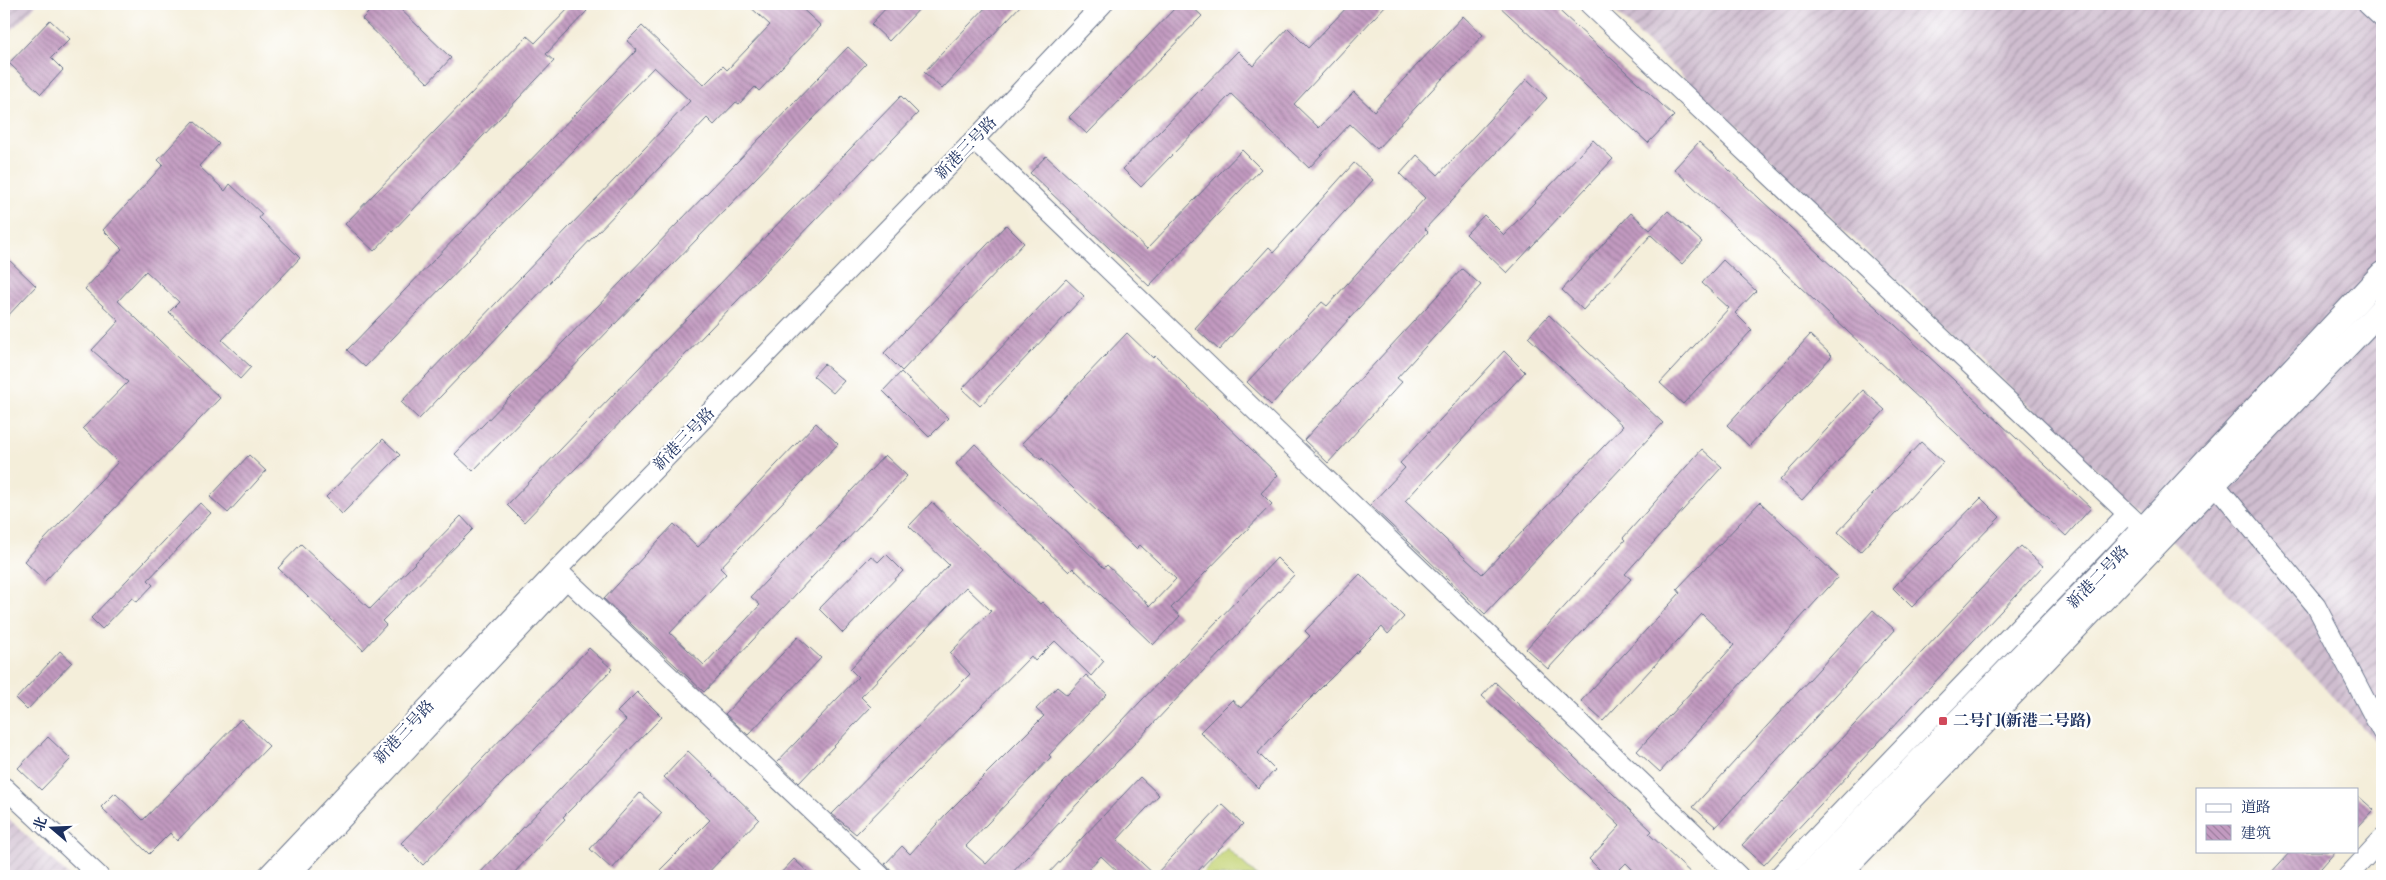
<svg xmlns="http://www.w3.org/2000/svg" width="2386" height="880" viewBox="0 0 2386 880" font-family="'Libre Bodoni','Noto Serif SC',serif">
<defs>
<pattern id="industrial-furrows" width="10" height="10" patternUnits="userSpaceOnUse" patternTransform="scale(1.25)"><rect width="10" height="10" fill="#cfbdcf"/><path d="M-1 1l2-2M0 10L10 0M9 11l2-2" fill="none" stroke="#a79aab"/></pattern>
<pattern id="building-back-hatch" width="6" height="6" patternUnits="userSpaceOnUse" patternTransform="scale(1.25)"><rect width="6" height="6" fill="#c29ac0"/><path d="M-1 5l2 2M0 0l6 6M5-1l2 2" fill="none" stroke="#9d7e9f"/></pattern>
</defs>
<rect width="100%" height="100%" fill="#fff"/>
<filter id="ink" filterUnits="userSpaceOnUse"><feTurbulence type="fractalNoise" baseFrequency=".02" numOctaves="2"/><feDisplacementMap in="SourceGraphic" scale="10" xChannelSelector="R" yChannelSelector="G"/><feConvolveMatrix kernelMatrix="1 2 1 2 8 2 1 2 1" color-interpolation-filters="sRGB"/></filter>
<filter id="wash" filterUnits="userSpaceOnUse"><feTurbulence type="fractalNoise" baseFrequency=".0096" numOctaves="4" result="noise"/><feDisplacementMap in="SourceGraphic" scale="20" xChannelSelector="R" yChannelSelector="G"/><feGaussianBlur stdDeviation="1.12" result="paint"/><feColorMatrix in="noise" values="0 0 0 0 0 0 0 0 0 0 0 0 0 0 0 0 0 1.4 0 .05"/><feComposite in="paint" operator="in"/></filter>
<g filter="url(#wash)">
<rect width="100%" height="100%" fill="#f4eeda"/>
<g fill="url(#industrial-furrows)">
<path d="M4 4H37L4 38Z"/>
<path d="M1607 4H2382V748L2303 665Z"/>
<path d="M4 814 69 876H4Z"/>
</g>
<path fill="#c4d476" stroke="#70826a" d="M1227 848 1257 876H1200Z"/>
<g id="blocks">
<g fill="url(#building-back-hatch)">
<path d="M377 4H395L451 58 428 83 362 19Z"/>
<path d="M573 4H580L587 11 546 54 554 61 374 251 345 224 527 36 535 43Z"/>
<path d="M747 4H797L821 26 759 91 755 87 739 104 736 102 714 125 707 118 419 419 401 402 690 101 654 67 365 367 347 350 637 50 627 41 642 26 704 85 723 66 727 70 770 25Z"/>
<path d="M890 4H924L889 41 871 24Z"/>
<path d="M989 4H1022L942 89 924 72Z"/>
<path d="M1179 4H1189L1202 16 1087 134 1069 117Z"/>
<path d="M1350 4H1387L1294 104 1319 128 1354 92 1374 111 1463 16 1483 35 1377 149 1350 124 1309 168 1231 94 1141 187 1123 169 1238 51 1253 66 1288 28 1308 48Z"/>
<path d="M1497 4H1552L1674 116 1648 143Z"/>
<path d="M50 20 70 39 51 58 63 70 41 94 9 63Z"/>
<path d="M848 47 866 64 473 471 455 454Z"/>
<path d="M1527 79 1547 98 1425 229 1428 232 1271 405 1247 382 1322 302 1327 306 1425 198 1400 174 1417 155 1438 175Z"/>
<path d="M901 96 918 113 524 522 507 505Z"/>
<path d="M194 121 219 144 199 166 225 191 230 184 262 214 259 218 300 258 222 340 251 367 240 379 169 312 179 302 146 271 118 301 220 398 45 581 24 561 118 462 83 428 128 382 92 350 119 321 85 289 122 249 103 230 163 165 158 160Z"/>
<path d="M1593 140 1613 159 1507 273 1466 234 1484 215 1504 235Z"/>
<path d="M1699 142 2091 508 2066 536 1674 169Z"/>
<path d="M1242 150 1261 169 1149 286 1030 173 1046 156 1147 249Z"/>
<path d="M1354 163 1373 180 1219 350 1195 328 1269 247 1274 252Z"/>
<path d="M1668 211 1702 242 1682 264 1651 235 1583 310 1562 290 1631 213 1650 230Z"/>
<path d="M1006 225 1024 243 902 371 884 353Z"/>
<path d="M4 255 36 286 4 320Z"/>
<path d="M1723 260 1756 291 1735 313 1752 330 1683 404 1660 383 1729 308 1702 283Z"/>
<path d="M1462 269 1481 285 1397 378 1402 382 1328 463 1304 440Z"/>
<path d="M1066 279 1084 296 980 406 962 389Z"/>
<path d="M1549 315 1663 423 1485 614 1370 505 1405 468 1400 463 1504 351 1525 372 1405 501 1482 574 1544 509 1623 426 1528 337Z"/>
<path d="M1127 333 1153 358 1155 356 1278 475 1261 493 1272 504 1171 608 1180 616 1153 645 1073 568 1069 572 956 464 975 444 1104 568 1107 565 1150 606 1176 579 1140 545 1136 549 1042 458 1041 460 1022 443Z"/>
<path d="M1810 335 1832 356 1749 446 1727 425Z"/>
<path d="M824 364 844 381 833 393 813 376Z"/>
<path d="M901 372 948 418 929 437 883 391Z"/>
<path d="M1863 390 1885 410 1802 500 1780 480Z"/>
<path d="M816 423 838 444 720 568 726 574 670 633 704 665 760 605 751 597 885 455 907 476 704 692 604 599 674 524 698 547Z"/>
<path d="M383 439 400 455 342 514 326 497Z"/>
<path d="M1921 442 1943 462 1860 552 1838 532Z"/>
<path d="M1702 449 1722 467 1625 574 1631 579 1548 669 1526 649 1625 540 1623 538Z"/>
<path d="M249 455 266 471 228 513 210 497Z"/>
<path d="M1981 498 2000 517 1912 607 1893 588Z"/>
<path d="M932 502 1004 571 1040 604 1042 602 1104 661 1091 676 1055 641 1035 661 1031 656 856 834 832 814 970 674 950 653 991 611 966 587 861 697 871 707 799 783 777 762 858 677 850 669 949 565 909 526Z"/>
<path d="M1760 502 1838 577 1660 772 1637 751 1734 645 1702 614 1603 721 1581 701 1680 593 1677 589Z"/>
<path d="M200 503 211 513 148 580 153 585 137 602 132 598 102 629 91 618Z"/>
<path d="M461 516 473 529 382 621 386 625 363 650 278 568 301 544 370 609Z"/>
<path d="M2021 546 2043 566 1764 865 1742 845Z"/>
<path d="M886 554 903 571 843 633 819 609 871 556 878 562Z"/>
<path d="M1277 558 1294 575 1009 876H892V872L885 864 902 846 910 854 945 815 1044 716 1036 709 1057 687 1067 695 1086 675 1107 694 1049 755 1051 757 966 846 986 864Z"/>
<path d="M1360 574 1404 617 1388 634 1382 627 1273 736 1258 753 1275 770 1258 788 1200 732 1232 700 1241 708 1310 636 1305 631Z"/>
<path d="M1873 610 1895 630 1716 827 1693 807Z"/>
<path d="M798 637 821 658 748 735 725 714Z"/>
<path d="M589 648 612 669 423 865 401 843Z"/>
<path d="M60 651 72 662 27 710 16 699Z"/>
<path d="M1495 682 1652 831 1649 834 1694 876H1639L1626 863 1613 876H1606L1589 859 1620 826 1482 696Z"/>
<path d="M637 692 662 717 563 817 565 819 511 876H477L626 720 617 712Z"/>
<path d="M241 719 269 746 177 841 170 833 149 854 101 807 115 793 143 820Z"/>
<path d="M48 737 71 759 41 790 18 768Z"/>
<path d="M688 751 759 819 705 876H654L710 820 664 777Z"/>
<path d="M1140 777 1159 795 1117 840 1155 875 1222 804 1243 824 1193 876H1122L1101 856 1082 876H1046Z"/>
<path d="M640 793 662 813 612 869 590 849Z"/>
<path d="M2357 795 2374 810 2357 828Z"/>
<path d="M2291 851H2336L2314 876H2268Z"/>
<path d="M794 859 812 876H778Z"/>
</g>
</g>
</g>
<g filter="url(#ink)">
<use href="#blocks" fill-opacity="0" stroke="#677289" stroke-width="1"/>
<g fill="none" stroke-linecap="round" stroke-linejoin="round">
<defs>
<g id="minor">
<path d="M1589 4 2152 537"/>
<path d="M2367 4 2382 18"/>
<path d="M974 140 1739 876"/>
<path d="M2214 483 2316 606 2382 732"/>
<path d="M557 570 881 876"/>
<path d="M4 787 99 876"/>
<path d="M267 876 557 570 974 140 1103 4"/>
<path d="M289 876 561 585"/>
<path d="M1779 876 2127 514"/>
<path d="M2348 876 2382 839"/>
</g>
<g id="major">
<path d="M1808 876 2104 571 2382 274"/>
<path d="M1837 876 2382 309"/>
</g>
</defs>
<use href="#minor" stroke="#677289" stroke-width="21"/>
<use href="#major" stroke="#677289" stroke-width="26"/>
<use href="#minor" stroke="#fff" stroke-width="19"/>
<use href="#major" stroke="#fff" stroke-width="24"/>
</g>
</g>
<rect fill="#d1495b" stroke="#fff" stroke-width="2" x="1938" y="716" width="10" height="10" rx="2.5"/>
<g text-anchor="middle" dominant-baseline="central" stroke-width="4.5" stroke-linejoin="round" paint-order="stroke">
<g font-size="16" fill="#1b2f5e" stroke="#fff">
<text transform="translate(966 148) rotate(-46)">新港三号路</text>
<text transform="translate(684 439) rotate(-46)">新港三号路</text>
<text transform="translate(2098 577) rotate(-46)">新港二号路</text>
<text transform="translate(404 732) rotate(-47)">新港三号路</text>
</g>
<g font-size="16" font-weight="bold" fill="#1b2f5e" stroke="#fff" text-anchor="start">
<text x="1953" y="721">二号门(新港二号路)</text>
</g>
</g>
<rect width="2386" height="880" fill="none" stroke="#fff" stroke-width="20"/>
<rect x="2196" y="788" width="162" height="65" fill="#ffffff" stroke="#a4acbf"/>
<rect x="2206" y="804" width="25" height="8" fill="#ffffff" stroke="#a4acbf"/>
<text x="2241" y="812" font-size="15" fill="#1b2f5e">道路</text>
<rect x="2206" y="825" width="25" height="15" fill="url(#building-back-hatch)" stroke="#a4acbf"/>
<text x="2241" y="838" font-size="15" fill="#1b2f5e">建筑</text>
<g transform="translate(52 828) rotate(289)" stroke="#ffffff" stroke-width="4" paint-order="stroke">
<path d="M0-4L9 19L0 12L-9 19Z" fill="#1b2f5e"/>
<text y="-8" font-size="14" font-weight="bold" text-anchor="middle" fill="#1b2f5e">北</text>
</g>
</svg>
